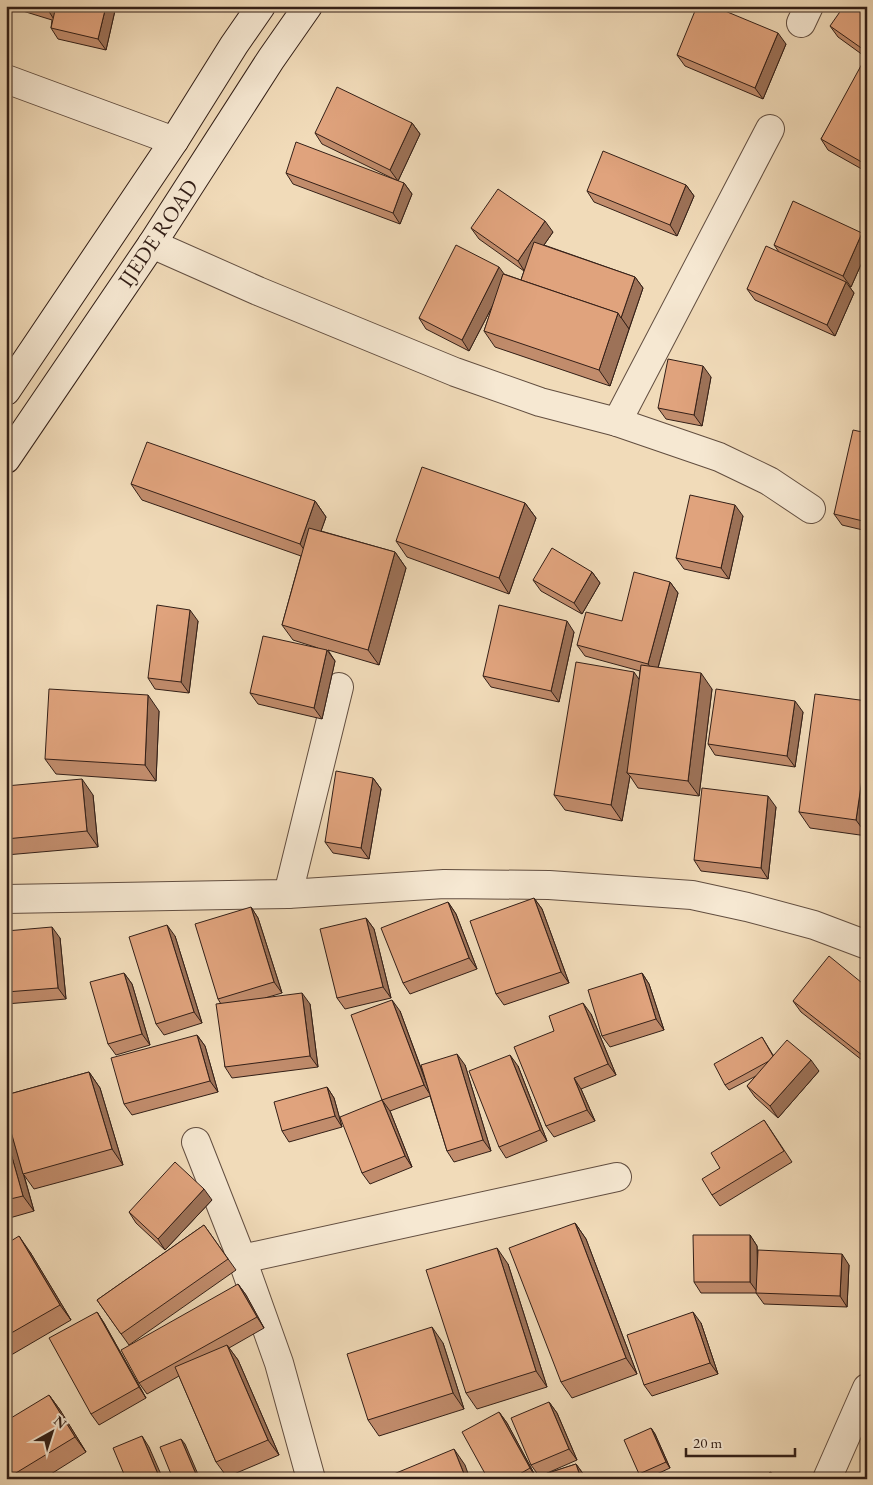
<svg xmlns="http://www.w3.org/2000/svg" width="873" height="1485" viewBox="0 0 873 1485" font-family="'EB Garamond',serif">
<rect width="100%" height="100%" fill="#f1dbb9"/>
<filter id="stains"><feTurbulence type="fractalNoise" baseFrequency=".004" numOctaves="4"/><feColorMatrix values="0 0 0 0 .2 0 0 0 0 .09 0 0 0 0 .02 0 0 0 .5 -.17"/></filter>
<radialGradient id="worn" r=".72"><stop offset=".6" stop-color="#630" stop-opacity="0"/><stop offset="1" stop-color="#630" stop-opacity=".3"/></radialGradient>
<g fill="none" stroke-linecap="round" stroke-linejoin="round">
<defs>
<g id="street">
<path d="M801 23 809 6"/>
<path d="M6 79 174 141"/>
<path d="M152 244 258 291 455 372 540 402 617 422 719 457 769 481 811 509"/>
<path d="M617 422 770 129"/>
<path d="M288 894 339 687"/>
<path d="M6 899 288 894 444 884 549 885 692 895 747 907 814 925 867 945"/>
<path d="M196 1142 242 1259 279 1363 311 1479"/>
<path d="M242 1259 617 1177"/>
<path d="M827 1479 867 1388"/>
</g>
<g id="secondary">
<path d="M6 391 174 141 234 45 261 6"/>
<path d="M6 459 152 244 271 59 308 6"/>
</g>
</defs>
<use href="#street" stroke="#624e40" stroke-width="30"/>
<use href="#secondary" stroke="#331f17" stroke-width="30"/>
<use href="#street" stroke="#f6e8d2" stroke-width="28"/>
<use href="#secondary" stroke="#f6e8d2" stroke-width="28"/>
</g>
<g fill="#c18c6c" stroke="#331f17">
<path d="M11 6H116L106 50 58 39 51 28 52 20 13 8Z"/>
<path d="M867 6V58L838 37 830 26Z"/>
<path d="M786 44 763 99 685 66 677 55Z"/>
<path d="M867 64V172L828 150 821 139Z"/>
<path d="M412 123 420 134 398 181 322 144 315 133Z"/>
<path d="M286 173 404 183 412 194 400 224 293 184Z"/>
<path d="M686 185 694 196 677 236 594 202 587 191Z"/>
<path d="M471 228 553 232 544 245 635 277 643 288 610 386 495 347 484 331 493 305 469 351 426 329 419 318 504 274 521 280 524 271 479 239Z"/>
<path d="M862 233 867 239V251L851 287 849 286 854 293 835 336 755 300 747 289 779 252 774 245Z"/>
<path d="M711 377 702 426 666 419 658 408Z"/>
<path d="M867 433V531L842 525 834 514Z"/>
<path d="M131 484 315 501 326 517 321 531 395 552 406 568 379 665 328 650 335 661 322 719 258 704 250 693 318 648 293 640 282 625 301 556 142 500Z"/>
<path d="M525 503 536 518 509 594 407 557 396 541Z"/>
<path d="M743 516 729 579 684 569 676 558Z"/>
<path d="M592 572 600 583 582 614 541 591 533 580Z"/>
<path d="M670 582 678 593 658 668 712 689 699 796 638 788 630 776 622 821 565 810 554 795 639 679 640 671 585 656 577 645 622 621Z"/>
<path d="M198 621 189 693 155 689 148 678Z"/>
<path d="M574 632 559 702 491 687 483 676Z"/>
<path d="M867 701V836L810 828 799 812Z"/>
<path d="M159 711 156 781 56 774 45 759Z"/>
<path d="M803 712 795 767 715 755 708 744Z"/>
<path d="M373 778 381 789 369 859 333 853 325 842Z"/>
<path d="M6 786 93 795 98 847 6 855Z"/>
<path d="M776 807 768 879 701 871 694 860Z"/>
<path d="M534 898 542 909 569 983 504 1005 496 994Z"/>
<path d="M448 902 456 914 477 969 410 994 403 983Z"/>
<path d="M251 907 258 918 282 993 265 998 310 1004 318 1067 232 1078 225 1067 221 1004 218 999Z"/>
<path d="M366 918 374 929 391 998 345 1009 337 998Z"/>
<path d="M6 931 60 938 66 999 6 1004Z"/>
<path d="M175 936 202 1023 164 1035 156 1024Z"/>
<path d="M124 973 132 984 150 1045 116 1055 108 1044Z"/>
<path d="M642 973 649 984 664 1030 610 1047 602 1036Z"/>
<path d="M867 987V1064L801 1012 793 1001Z"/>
<path d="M400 1011 424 1076 465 1065 491 1151 454 1162 447 1151 430 1096 390 1111 412 1167 370 1184 362 1173 382 1100Z"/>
<path d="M591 1014 616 1075 581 1089 595 1121 554 1137 546 1126 554 1031Z"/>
<path d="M197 1035 205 1046 218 1092 132 1115 124 1104Z"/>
<path d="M762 1037 773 1055 819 1071 778 1118 755 1097 747 1086 756 1076 729 1090 725 1085Z"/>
<path d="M518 1066 547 1141 506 1158 499 1147Z"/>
<path d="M89 1072 100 1088 123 1165 34 1189 24 1175 34 1211 6 1219V1095Z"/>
<path d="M327 1087 334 1098 342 1127 289 1142 282 1131Z"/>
<path d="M764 1120 792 1162 720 1206 712 1195 720 1168Z"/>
<path d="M212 1200 165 1250 136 1223 129 1212Z"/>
<path d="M575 1223 586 1239 637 1374 572 1398 561 1382Z"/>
<path d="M204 1225 236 1270 129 1345 97 1300Z"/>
<path d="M750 1235 757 1246 758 1261 849 1265 847 1307 764 1304 756 1293H701L694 1282Z"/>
<path d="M6 1244 30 1252 71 1320 6 1358Z"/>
<path d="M508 1264 547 1387 477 1409 466 1393Z"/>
<path d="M238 1284 246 1295 264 1328 229 1348 238 1360 279 1455 227 1477 216 1462 179 1376 147 1394 139 1383Z"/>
<path d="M97 1312 104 1323 146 1398 99 1425 91 1414Z"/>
<path d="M701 1323 718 1374 652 1396 644 1385Z"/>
<path d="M443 1343 464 1409 379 1436 368 1420Z"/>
<path d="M49 1395 60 1410 86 1452 43 1479H6Z"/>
<path d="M549 1402 557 1413 577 1460 545 1474 576 1464 584 1475 585 1479H488L499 1412 507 1423 536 1477 539 1476 531 1465Z"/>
<path d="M651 1428 655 1434 670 1468 646 1479H643L639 1474Z"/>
</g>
<g fill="#9d7258" stroke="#331f17">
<path d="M48 6H59L55 21 48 10Z"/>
<path d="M106 6H116L106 50 98 39Z"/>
<path d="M778 33 786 44 763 99 755 88Z"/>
<path d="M412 123 420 134 398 181 390 170Z"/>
<path d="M404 183 412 194 400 224 393 213Z"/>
<path d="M686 185 694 196 677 236 670 225Z"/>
<path d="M545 221 553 232 525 272 518 261Z"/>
<path d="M862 233 867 239V251L851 287 843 276Z"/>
<path d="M499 267 507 278 469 351 462 340Z"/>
<path d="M635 277 643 288 629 329 621 318Z"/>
<path d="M846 282 854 293 835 336 827 325Z"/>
<path d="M618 313 629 329 610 386 599 370Z"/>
<path d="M703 366 711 377 702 426 694 415Z"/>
<path d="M315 501 326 517 311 559 300 544Z"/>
<path d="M525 503 536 518 509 594 499 578Z"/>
<path d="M735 505 743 516 729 579 721 568Z"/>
<path d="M395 552 406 568 379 665 368 650Z"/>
<path d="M592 572 600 583 582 614 574 603Z"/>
<path d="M670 582 678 593 656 675 648 664Z"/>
<path d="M190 610 198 621 189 693 181 682Z"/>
<path d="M567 621 574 632 559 702 551 691Z"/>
<path d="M327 650 335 661 322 719 314 708Z"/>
<path d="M634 672 645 688 627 773 630 776 622 821 611 805Z"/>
<path d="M701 673 712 689 699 796 688 781Z"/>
<path d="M148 695 159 711 156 781 145 765Z"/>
<path d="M795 701 803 712 795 767 787 756Z"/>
<path d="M867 745V835L856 820Z"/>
<path d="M373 778 381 789 369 859 361 848Z"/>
<path d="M82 779 93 795 98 847 87 831Z"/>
<path d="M768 796 776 807 768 879 761 868Z"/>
<path d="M534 898 542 909 569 983 561 972Z"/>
<path d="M448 902 456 914 477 969 469 958Z"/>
<path d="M251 907 258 918 282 993 274 982Z"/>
<path d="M366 918 374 929 391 998 383 987Z"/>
<path d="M167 925 175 936 202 1023 194 1012Z"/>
<path d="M52 927 60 938 66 999 58 988Z"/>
<path d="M124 973 132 984 150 1045 142 1034Z"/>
<path d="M642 973 649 984 664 1030 656 1019Z"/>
<path d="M302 993 310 1004 318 1067 310 1056Z"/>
<path d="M392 1000 400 1011 431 1096 424 1085Z"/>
<path d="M583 1003 591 1014 616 1075 608 1064Z"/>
<path d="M197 1035 205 1046 218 1092 210 1081Z"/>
<path d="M457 1054 465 1065 491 1151 483 1140Z"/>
<path d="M510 1055 518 1066 547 1141 540 1130Z"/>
<path d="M811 1060 819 1071 778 1118 770 1106Z"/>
<path d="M89 1072 100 1088 123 1165 112 1149Z"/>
<path d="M574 1078 581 1089 595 1121 587 1110Z"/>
<path d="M327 1087 334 1098 342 1127 335 1116Z"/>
<path d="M382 1100 390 1111 412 1167 405 1156Z"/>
<path d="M6 1120 9 1124 34 1211 23 1196 6 1136Z"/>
<path d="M204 1189 212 1200 165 1250 158 1239Z"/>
<path d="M575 1223 586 1239 637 1374 626 1358Z"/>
<path d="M750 1235 757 1246 758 1293 750 1282Z"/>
<path d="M19 1236 30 1252 71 1320 60 1305Z"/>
<path d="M497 1248 508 1264 547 1387 536 1371Z"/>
<path d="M842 1254 849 1265 847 1307 840 1296Z"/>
<path d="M238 1284 246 1295 264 1328 257 1317Z"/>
<path d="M97 1312 104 1323 146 1398 139 1387Z"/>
<path d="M693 1312 701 1323 718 1374 710 1363Z"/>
<path d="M432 1327 443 1343 464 1409 453 1393Z"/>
<path d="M227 1345 238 1360 279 1455 268 1440Z"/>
<path d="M49 1395 60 1410 86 1452 75 1437Z"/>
<path d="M549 1402 557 1413 577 1460 569 1449Z"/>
<path d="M499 1412 507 1423 537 1479 530 1468Z"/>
<path d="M651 1428 655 1434 670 1468 666 1462Z"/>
<path d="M142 1436 149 1447 163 1479H160Z"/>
<path d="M181 1439 185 1444 200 1479H198Z"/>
<path d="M454 1449 465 1465 470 1479H466Z"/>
<path d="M576 1464 584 1475 585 1479H581Z"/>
</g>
<g fill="#e0a37d" stroke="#331f17">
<path d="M36 6H48V10Z"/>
<path d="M56 6H106L98 39 51 28Z"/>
<path d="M697 6H713L778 33 755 88 677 55Z"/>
<path d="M844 6H867V52L830 26Z"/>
<path d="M863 62 867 64V165L821 139Z"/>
<path d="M337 87 412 123 390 170 315 133Z"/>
<path d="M296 142 404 183 393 213 286 173Z"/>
<path d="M603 151 686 185 670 225 587 191Z"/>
<path d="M498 189 545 221 518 261 471 228Z"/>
<path d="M793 201 862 233 843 276 774 245Z"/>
<path d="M534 242 635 277 621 318 618 313 521 280Z"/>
<path d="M456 245 499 267 462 340 419 318Z"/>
<path d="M766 246 846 282 827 325 747 289Z"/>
<path d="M503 274 618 313 599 370 484 331Z"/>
<path d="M668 359 703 366 694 415 658 408Z"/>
<path d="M853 430 867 433V522L834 514Z"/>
<path d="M147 442 315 501 300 544 131 484Z"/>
<path d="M422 467 525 503 499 578 396 541Z"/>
<path d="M690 495 735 505 721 568 676 558Z"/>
<path d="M309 528 395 552 368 650 282 625Z"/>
<path d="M552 548 592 572 574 603 533 580Z"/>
<path d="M634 572 670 582 648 664 577 645 586 612 622 621Z"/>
<path d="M157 605 190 610 181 682 148 678Z"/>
<path d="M499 605 567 621 551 691 483 676Z"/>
<path d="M263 636 327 650 314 708 250 693Z"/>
<path d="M576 662 634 672 611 805 554 795Z"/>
<path d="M641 665 701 673 688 781 627 773Z"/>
<path d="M49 689 148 695 145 765 45 759Z"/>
<path d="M716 689 795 701 787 756 708 744Z"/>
<path d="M815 694 867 701V745L856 820 799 812Z"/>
<path d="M336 771 373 778 361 848 325 842Z"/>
<path d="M82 779 87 831 6 839V786Z"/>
<path d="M702 788 768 796 761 868 694 860Z"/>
<path d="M534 898 561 972 496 994 470 921Z"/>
<path d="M448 902 469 958 403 983 381 928Z"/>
<path d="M251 907 274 982 218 999 195 924Z"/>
<path d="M366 918 383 987 337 998 320 929Z"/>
<path d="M167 925 194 1012 156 1024 129 937Z"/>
<path d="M52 927 58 988 6 992V931Z"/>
<path d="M829 956 867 987V1059L793 1001Z"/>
<path d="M124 973 142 1034 108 1044 90 982Z"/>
<path d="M642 973 656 1019 602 1036 588 990Z"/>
<path d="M302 993 310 1056 225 1067 216 1004Z"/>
<path d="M392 1000 424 1085 382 1100 351 1015Z"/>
<path d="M583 1003 608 1064 574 1078 587 1110 546 1126 514 1047 554 1031 549 1016Z"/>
<path d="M197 1035 210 1081 124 1104 111 1058Z"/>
<path d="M762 1037 773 1056 769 1061 725 1085 714 1064Z"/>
<path d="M787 1040 811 1060 770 1106 747 1086Z"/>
<path d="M457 1054 483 1140 447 1151 421 1065Z"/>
<path d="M510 1055 540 1130 499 1147 469 1071Z"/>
<path d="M89 1072 112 1149 23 1174 6 1114V1095Z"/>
<path d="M327 1087 335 1116 282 1131 274 1102Z"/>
<path d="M382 1100 405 1156 362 1173 340 1117Z"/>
<path d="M764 1120 784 1151 712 1195 702 1179 720 1168 711 1153Z"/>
<path d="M6 1136 23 1196 6 1200Z"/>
<path d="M175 1162 204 1189 158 1239 129 1212Z"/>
<path d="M575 1223 626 1358 561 1382 509 1248Z"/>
<path d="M204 1225 228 1259 121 1334 97 1300Z"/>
<path d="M693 1235H750V1282H694Z"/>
<path d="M19 1236 60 1305 6 1336V1244Z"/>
<path d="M497 1248 536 1371 466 1393 426 1270Z"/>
<path d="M758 1250 842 1254 840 1296 756 1293Z"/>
<path d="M238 1284 257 1317 139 1383 121 1350Z"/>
<path d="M97 1312 139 1387 91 1414 49 1338Z"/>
<path d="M693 1312 710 1363 644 1385 627 1335Z"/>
<path d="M432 1327 453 1393 368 1420 347 1354Z"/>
<path d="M227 1345 268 1440 216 1462 175 1367Z"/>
<path d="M49 1395 75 1437 6 1479V1421Z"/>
<path d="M549 1402 569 1449 531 1465 511 1418Z"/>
<path d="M499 1412 530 1468 511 1479H488L462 1432Z"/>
<path d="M651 1428 666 1462 639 1474 624 1440Z"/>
<path d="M142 1436 160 1479H126L113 1448Z"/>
<path d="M181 1439 198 1479H173L160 1447Z"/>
<path d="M454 1449 466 1479H390L389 1476Z"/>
<path d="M576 1464 581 1479H537L536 1477Z"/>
<path d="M770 1472 782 1479H766Z"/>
</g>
<g text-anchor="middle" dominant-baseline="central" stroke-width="4.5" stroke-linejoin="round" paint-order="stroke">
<g font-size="22" fill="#331f17" stroke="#f6e8d2">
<text transform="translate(158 233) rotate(-56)">IJEDE ROAD</text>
</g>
</g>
<rect width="873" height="1485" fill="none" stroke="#f1dbb9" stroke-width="25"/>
<rect x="8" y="8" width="858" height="1470" fill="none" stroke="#331f17" stroke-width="2.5"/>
<rect x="12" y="12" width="848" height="1460" fill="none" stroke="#331f17"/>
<g transform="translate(52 1432) rotate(39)" stroke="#f6e8d2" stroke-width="4" paint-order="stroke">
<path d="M0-4L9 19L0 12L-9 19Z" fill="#331f17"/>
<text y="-8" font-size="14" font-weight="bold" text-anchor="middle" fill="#331f17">N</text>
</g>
<path d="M686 1448v8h109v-8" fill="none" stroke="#331f17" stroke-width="2.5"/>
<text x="693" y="1448" font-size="15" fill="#331f17" stroke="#f6e8d2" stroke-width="4" paint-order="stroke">20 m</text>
<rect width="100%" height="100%" filter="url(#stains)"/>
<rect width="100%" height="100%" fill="url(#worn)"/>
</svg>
